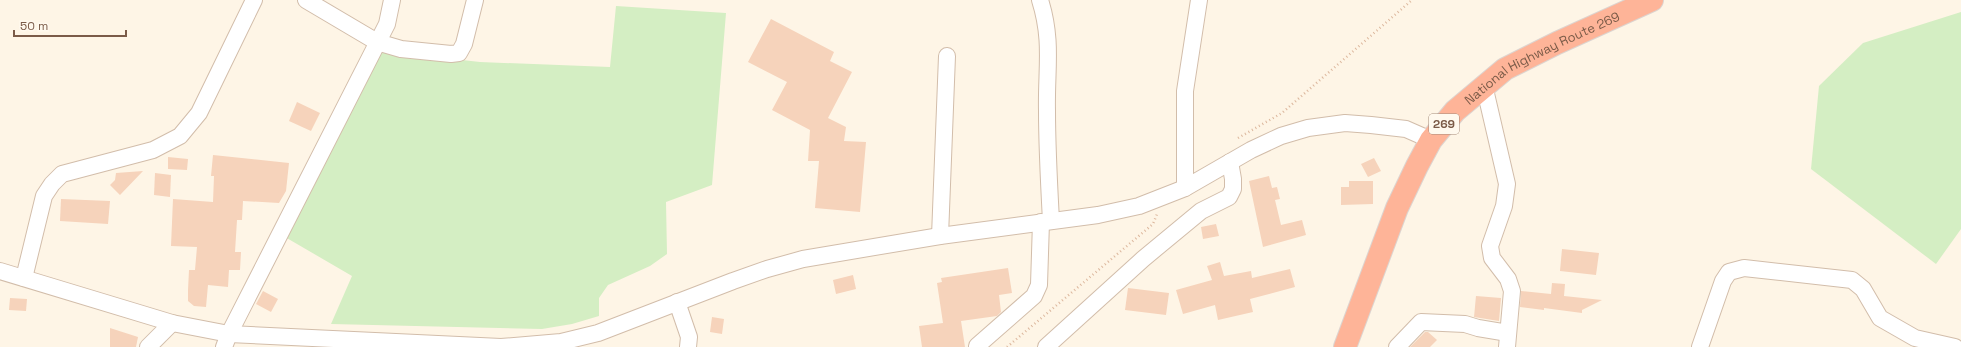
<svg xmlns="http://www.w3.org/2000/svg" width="1961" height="347" viewBox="0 0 1961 347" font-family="'Space Grotesk',sans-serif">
<rect width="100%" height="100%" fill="#fef5e6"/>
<g fill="#d4eec3">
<path d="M616 6 726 13 712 185 666 202 667 254 650 266 608 285 599 298V316L572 324 542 329 331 324 352 276 285 237 381 51 480 62 610 67Z"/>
<path d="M1961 12V229L1936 264 1811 169 1819 86 1863 43Z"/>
</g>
<g fill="#f6d3bb">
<path d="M771 19 834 52 830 61 852 72 828 118 846 127 844 141 866 142 860 212 815 208 819 161H808L810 130 772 110 787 82 748 62Z"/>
<path d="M297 102 320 113 311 131 289 121Z"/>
<path d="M213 155 289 163 286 191 279 203 243 201 242 220H237L235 252H241L240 270H229L228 287 208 285 206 307 194 306 188 301V290L189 270H195L197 247 171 246 173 199 213 202 214 176H211Z"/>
<path d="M168 157 188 159 187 170 168 169Z"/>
<path d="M1374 158 1381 171 1368 177 1361 164Z"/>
<path d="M143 171 120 195 110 185 115 180 116 173Z"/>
<path d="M155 173 171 175 170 197 154 195Z"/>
<path d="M1269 176 1272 188 1277 187 1280 199 1275 200 1281 225 1302 220 1306 235 1263 247 1249 181Z"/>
<path d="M1349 181H1373V204L1341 205V187H1349Z"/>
<path d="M61 199 110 201 108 224 60 221Z"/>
<path d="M1216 224 1219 236 1203 239 1201 227Z"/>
<path d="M1562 249 1599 253 1596 275 1560 271Z"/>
<path d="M1220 262 1224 276 1251 271 1252 278 1290 269 1295 287 1250 299 1253 312 1218 320 1215 305 1183 314 1176 290 1212 280 1207 266Z"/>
<path d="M1008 268 1012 293 999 295 1001 312 997 316 961 321 965 347H922L919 326 943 323 937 283 942 282 941 278Z"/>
<path d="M853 275 856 289 836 294 833 280Z"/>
<path d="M1552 283 1565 284 1564 296 1602 300 1582 310V313L1544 308V310L1520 307 1521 291 1551 294Z"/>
<path d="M1128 288 1169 293 1166 315 1125 310Z"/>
<path d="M263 291 278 299 271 312 256 304Z"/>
<path d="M1476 296 1501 298 1499 321 1474 317Z"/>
<path d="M10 298 27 299 26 311 9 310Z"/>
<path d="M712 317 724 319 722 334 710 332Z"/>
<path d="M110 328 138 337 136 347H110Z"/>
<path d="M1425 332H1428L1437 340 1430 347H1410Z"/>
</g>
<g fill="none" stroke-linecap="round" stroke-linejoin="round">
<defs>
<g id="minor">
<path d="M306 0 377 42 401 49 451 54 459 53 464 44 475 0"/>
<path d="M1040 0C1053 41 1046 70 1047 111 1047 148 1049 184 1051 221"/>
<path d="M1484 85 1507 184 1504 206 1490 246 1492 258 1508 279 1512 291 1507 347"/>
<path d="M1185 188V91L1199 0"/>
<path d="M940 236 947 56"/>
<path d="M0 271 172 323 229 334 501 347 561 342 598 333 733 281 767 269 803 259 940 236 1098 215 1139 206 1185 188 1251 150 1281 136 1308 128 1345 123 1371 125 1406 129 1431 140"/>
<path d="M24 278 44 196 52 184 62 174 153 150 180 136 199 113 254 0"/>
<path d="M677 302 689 337 688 347"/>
<path d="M977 346 1034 296 1039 285 1041 222"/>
<path d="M148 347 172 323"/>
<path d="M224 347 229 334 387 24 392 0"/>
<path d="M1046 347 1143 259 1201 211 1229 197 1233 189V179L1230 162"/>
<path d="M1397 347 1421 322 1465 324 1478 328 1508 333"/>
<path d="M1700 347 1723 281 1729 272 1744 268 1852 280 1863 289 1880 318 1915 338 1955 347"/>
</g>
<g id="highway">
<path id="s1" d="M1345 347 1397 208 1417 166 1431 140 1455 111 1505 69 1557 43 1652 0"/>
</g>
</defs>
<use href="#minor" stroke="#d2bdaa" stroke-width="18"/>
<use href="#highway" stroke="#ddd4cf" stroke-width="24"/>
<g stroke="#dcb79d" stroke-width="2.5" stroke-dasharray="1 3" stroke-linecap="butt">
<path d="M1238 138 1282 113 1412 0"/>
<path d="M1007 347 1153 224 1157 214"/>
</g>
<use href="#minor" stroke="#fff" stroke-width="16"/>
<use href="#highway" stroke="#feb498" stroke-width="22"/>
</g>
<g text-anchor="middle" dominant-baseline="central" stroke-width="4" stroke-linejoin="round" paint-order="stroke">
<rect fill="#fff9ee" stroke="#a38a7a" stroke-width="1" x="1429" y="114" width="30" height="20" rx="3"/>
<g font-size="12" font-weight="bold" fill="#7b5b48">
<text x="1444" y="124">269</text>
</g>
<g font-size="13" fill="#7b5b48" stroke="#fff9ee">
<text stroke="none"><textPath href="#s1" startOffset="365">National Highway Route 269</textPath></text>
</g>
</g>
<path d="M14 30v6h112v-6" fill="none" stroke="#7b5b48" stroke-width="2"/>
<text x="20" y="30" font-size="12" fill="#7b5b48" stroke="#fff9ee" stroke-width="3" paint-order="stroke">50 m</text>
</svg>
